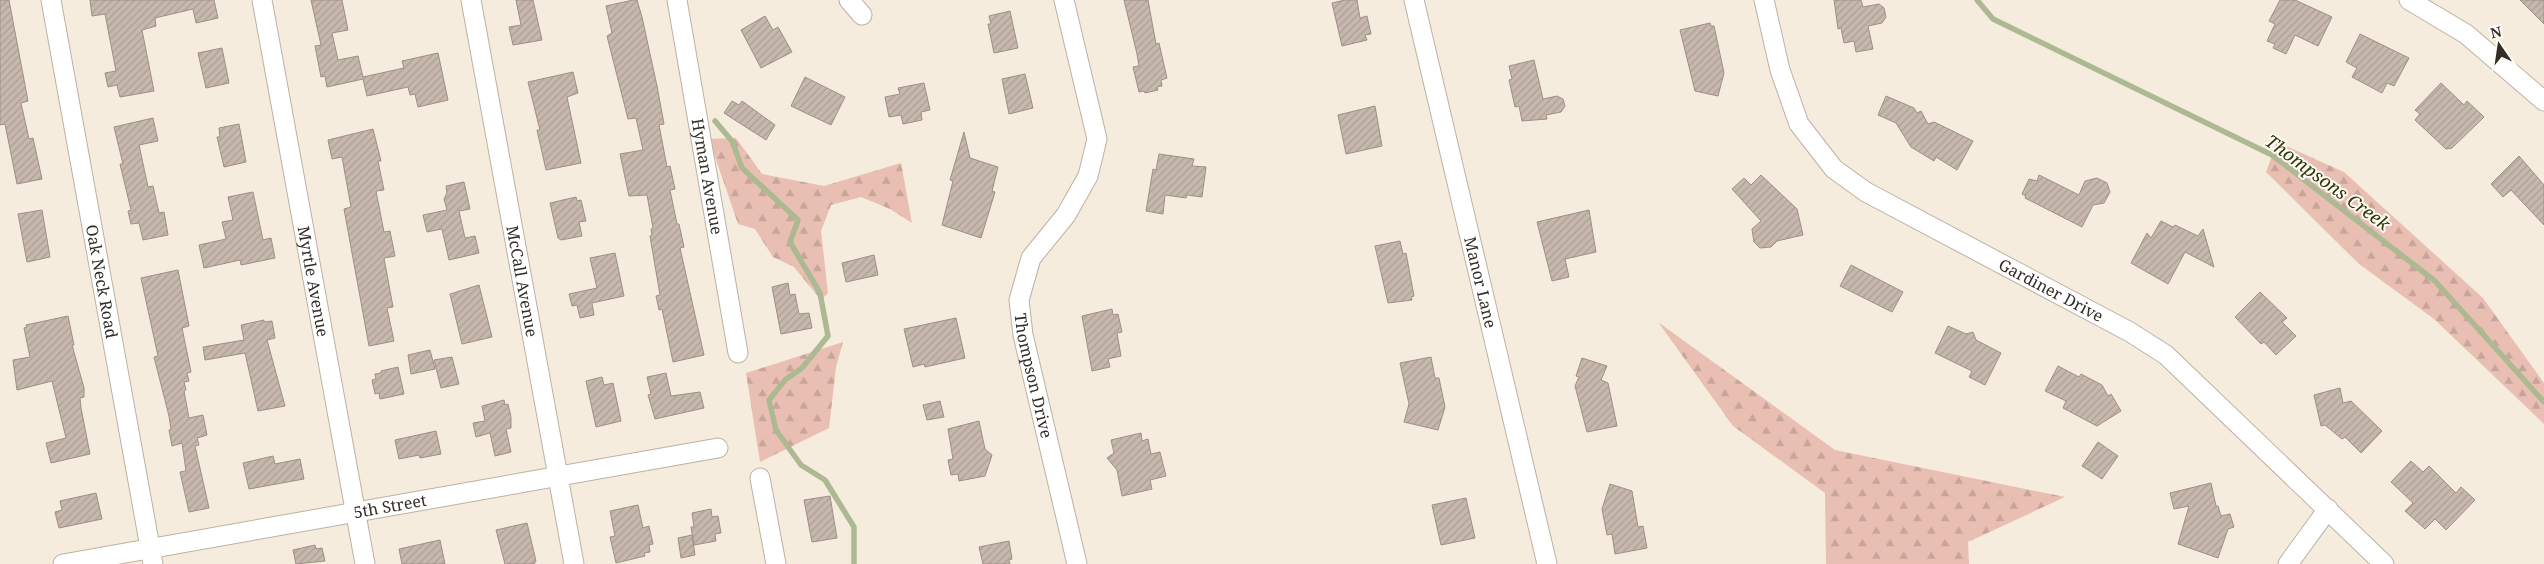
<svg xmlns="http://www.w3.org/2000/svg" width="2544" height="564" viewBox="0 0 2544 564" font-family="'Noto Serif',serif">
<defs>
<pattern id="forest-firs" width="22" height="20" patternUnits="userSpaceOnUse" patternTransform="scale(1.25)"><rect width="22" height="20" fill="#eabfb3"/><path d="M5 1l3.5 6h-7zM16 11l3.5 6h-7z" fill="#c9a49a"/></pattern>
<pattern id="building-hatch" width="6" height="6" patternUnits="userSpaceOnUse" patternTransform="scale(1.25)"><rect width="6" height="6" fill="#c7b8ae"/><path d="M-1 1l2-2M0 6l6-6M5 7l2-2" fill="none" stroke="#ab9e96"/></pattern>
</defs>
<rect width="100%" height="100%" fill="#f5ecdd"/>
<g fill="url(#forest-firs)">
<path d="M736 138 762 174 824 186 901 163 912 223 890 209 861 197 831 205 821 231 828 293 821 300 794 267 773 257 755 229 738 224 709 139Z"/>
<path d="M2277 142 2344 172 2483 298 2544 383V424L2434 319 2359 264 2266 172Z"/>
<path d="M1658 322 1835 450 2065 497 1968 542 1969 564H1826L1825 493 1733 426Z"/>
<path d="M843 342 836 367 829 428 760 462 746 373Z"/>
</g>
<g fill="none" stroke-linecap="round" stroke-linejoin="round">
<g stroke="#acb992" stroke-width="5.5">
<path d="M1977 0 1993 19 2272 155 2435 281 2544 402"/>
<path d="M715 121 732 141 742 168 798 220 790 242 820 293 828 336 802 368 785 380 769 400 776 430 801 465 825 480 854 527V564"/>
</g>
</g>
<g fill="url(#building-hatch)" stroke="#9d8f85">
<path d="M0 0H9L28 101 21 103 29 139 33 138 42 179 17 184 5 124 0 125Z"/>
<path d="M90 0H214L218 18 196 23 193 9 155 18 156 26 142 30 154 91 120 97 117 85 108 87 105 73 116 71 105 14 92 16Z"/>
<path d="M311 0H342L348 30 332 33 338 60 358 56 363 77 404 68 402 61 438 53 448 100 418 107 415 94 410 95 408 87 367 96 363 79 327 87 325 76 321 77 315 46 321 45Z"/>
<path d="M516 0H533L542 40 513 45 509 27 521 25Z"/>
<path d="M633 0H637L642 17 657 86 664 124 659 125 667 167 670 166 675 189 670 190 677 224H679L684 247 680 248 704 355 673 362 662 309 659 310 656 296 660 295 650 236 652 235 651 229 653 228 647 195 629 196 620 154 643 150 636 118 628 119 607 36 612 33 606 6Z"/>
<path d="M1124 0H1148L1156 44 1159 43 1167 78 1161 80 1162 86 1157 87 1158 90 1145 93 1144 91 1139 92 1133 67 1139 66 1137 54Z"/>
<path d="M1345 0H1357L1360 18 1367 16 1371 34 1365 35 1367 40 1342 46 1332 3Z"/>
<path d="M1834 0H1861L1863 7 1879 4 1884 8 1886 17 1882 23 1868 26 1873 49 1856 52 1854 41 1844 43 1841 28 1838 29Z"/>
<path d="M2280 0H2295L2332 17 2318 46 2295 35 2286 54 2273 48 2275 44 2267 41 2275 24 2269 21Z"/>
<path d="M2520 0H2544V24Z"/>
<path d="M1010 11 1018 48 994 53 988 24H991L989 16Z"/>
<path d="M765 16 773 30 778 27 792 52 761 68 741 30Z"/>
<path d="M1710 23 1711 26H1714L1724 73 1718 96 1695 91 1680 30Z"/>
<path d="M2360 34 2409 58 2394 86 2387 83 2382 93 2352 77 2357 68 2346 62Z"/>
<path d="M222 48 229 83 206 88 198 53Z"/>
<path d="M1534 60 1543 99 1557 96 1563 99 1565 106 1561 112 1546 115 1547 119 1522 121 1519 106 1515 107 1509 80 1512 79 1509 66Z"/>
<path d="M573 72 578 93 567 97 581 163 546 170 537 130H540L528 82Z"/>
<path d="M1025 74 1033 108 1009 114 1002 79Z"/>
<path d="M805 77 845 97 831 125 791 106Z"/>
<path d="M924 83 930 110 921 112 922 120 903 124 901 115 889 117 885 97 900 94 898 88Z"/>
<path d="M2441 83 2464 105 2467 101 2484 117 2452 148 2446 149 2415 120 2420 114 2415 110Z"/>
<path d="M1886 96 1914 108 1917 113 1921 111 1928 124 1934 122 1973 141 1957 170 1936 157 1934 161 1911 147 1896 123 1878 115Z"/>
<path d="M732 101 739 105 742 101 775 125 766 140 724 113Z"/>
<path d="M1375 106 1382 146 1346 154 1338 115Z"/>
<path d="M153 118 158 141 139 145 148 187 153 186 159 213 164 212 168 235 143 240 139 223 131 224 128 211 131 210 120 164H123L114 127Z"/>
<path d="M239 124 246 162 224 167 217 137H220L219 128Z"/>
<path d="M373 129 381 161H378L384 190 376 191 384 232 390 231 395 256 384 258 393 307 387 308 394 341 369 346 344 209 351 207 342 157 332 159 328 140Z"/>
<path d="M964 132 970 158 998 167 992 191 995 192 981 238 942 225 953 181 950 180Z"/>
<path d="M1159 154 1194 159 1192 166 1206 167 1202 197 1187 195 1186 198 1165 195 1163 214 1146 211 1153 169 1156 170Z"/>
<path d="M2519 156 2544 185V225L2511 190 2503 197 2491 184Z"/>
<path d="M1761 175 1797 209 1803 235 1777 241 1771 247 1760 248 1754 242 1752 229 1761 221 1732 189 1744 178 1751 185Z"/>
<path d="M2039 175 2079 195 2085 181 2097 178 2107 183 2110 192 2104 203 2093 205 2082 227 2025 198 2026 196 2022 194 2029 179 2037 181Z"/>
<path d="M464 182 470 209 459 211 465 238 475 236 479 253 449 260 442 229 427 232 423 215 447 210 444 199 447 193 446 186Z"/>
<path d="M253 192 263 240 271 238 275 258 241 265 240 260 204 268 199 245 226 239 222 222 233 220 228 197Z"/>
<path d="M576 197 577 201 581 200 586 221 579 222 582 236 561 240 558 238 550 203Z"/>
<path d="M42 210 50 257 27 262 18 214Z"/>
<path d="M1589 210 1596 252 1565 259 1569 277 1552 281 1537 222Z"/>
<path d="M2161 221 2173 227 2175 225 2198 236 2203 229 2214 267 2185 252 2168 284 2131 263 2147 233 2151 238Z"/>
<path d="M1400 241 1403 254 1406 253 1414 296 1411 297 1412 300 1388 303 1375 246Z"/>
<path d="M615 253 624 296 592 303 594 315 580 318 577 305 572 306 569 294 597 288 590 258Z"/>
<path d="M874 255 878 275 846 282 842 263Z"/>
<path d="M1851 265 1903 292 1892 312 1840 286Z"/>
<path d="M178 270 189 326 182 328 191 372 187 373 189 381 184 382 186 390 184 391 189 418 203 415 207 435 197 438 199 445 195 446 209 508 189 512 180 472 186 471 182 443 172 446 169 430 171 429 169 416 154 357 158 356 141 278Z"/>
<path d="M788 283 790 295 795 294 799 314 809 313 812 328 781 334 772 287Z"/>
<path d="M479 285 492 337 462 344 450 294Z"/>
<path d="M2260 292 2287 318 2282 322 2296 336 2276 355 2264 342 2261 344 2235 317Z"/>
<path d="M1112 309 1113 315 1118 314 1122 332 1117 333 1121 356 1108 359 1110 367 1092 371 1082 316Z"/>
<path d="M68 316 74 345H72L84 388V397L80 398 81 408 90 454 51 463 46 443 66 438 52 381 17 390 13 360 30 357 24 328 27 327 26 325Z"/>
<path d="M956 318 965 358 925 367 924 364 913 367 904 329Z"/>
<path d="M264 320V322L272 321 275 338 267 340 285 406 258 411 245 353 205 360 203 347 244 340 241 325Z"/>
<path d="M1948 326 1966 334 1973 332 1976 340 2001 353 1985 385 1969 377 1972 371 1935 353Z"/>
<path d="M430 350 435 369 411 374 408 355Z"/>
<path d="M452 357 459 384 441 388 434 360Z"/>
<path d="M1431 357 1435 378H1439L1445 407 1438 430 1404 422 1409 404 1400 363Z"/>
<path d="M1582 358 1607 366 1601 380 1608 383 1617 426 1587 432 1575 386 1579 377 1576 376Z"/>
<path d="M2058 366 2079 377 2081 374 2102 385 2108 396 2111 394 2121 411 2097 426 2063 408 2066 401 2045 391Z"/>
<path d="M398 367 404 394 380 399 379 393 375 394 372 380 376 379 375 374 381 373V371Z"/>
<path d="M666 373 671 396 700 392 704 408 655 419 648 395 651 394 647 377Z"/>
<path d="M602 377 604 385 613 383 621 421 596 427 586 381Z"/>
<path d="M2340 388 2343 403 2351 401 2382 431 2361 453 2345 437 2342 439 2325 425 2321 426 2314 395Z"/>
<path d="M504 400 505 405 508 404 511 417V428L506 429 511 452 495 456 490 433 476 437 473 423 485 421 482 406Z"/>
<path d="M940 401 944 417 927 420 923 405Z"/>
<path d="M979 421 985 449 992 455 985 476 959 481 958 474 951 475 948 460 953 459 948 429Z"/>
<path d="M436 431 441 454 420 458 419 455 399 459 395 440Z"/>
<path d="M1141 433 1142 441 1148 439 1151 454 1160 452 1166 476 1150 480 1152 489 1122 496 1117 470 1107 458 1114 453 1111 440Z"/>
<path d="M2098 442 2118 456 2102 479 2082 466Z"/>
<path d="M273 456 275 464 300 459 304 479 249 489 243 463Z"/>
<path d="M2411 461 2423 472 2429 466 2456 493 2461 487 2475 500 2446 530 2435 519 2425 529 2405 511 2413 503 2391 482Z"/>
<path d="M2211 483 2216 506H2218L2221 516 2230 514 2234 527 2228 529 2218 558 2178 544 2189 506 2174 509 2170 493Z"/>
<path d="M1610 484 1632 491 1638 527 1643 526 1647 548 1615 554 1612 534 1607 535 1602 509Z"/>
<path d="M96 493 102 519 59 528 55 512 62 510 60 501Z"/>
<path d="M830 496 837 538 812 542 804 500Z"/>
<path d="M1466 498 1475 538 1441 545 1432 505Z"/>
<path d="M638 505 643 528 649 526 653 544 649 545 650 552 644 553 645 556 616 563 610 537 615 536 610 511Z"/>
<path d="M711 509 712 517 718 516 721 533 715 534 716 541 694 545 691 527H694L692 513Z"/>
<path d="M527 523 536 561 534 564H505L496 530Z"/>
<path d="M692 535 695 555 681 558 678 538Z"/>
<path d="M440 540 445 564H402L399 549Z"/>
<path d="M1009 541 1012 559 1009 560 1010 564H983L979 547Z"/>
<path d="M315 545 316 549 322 548 325 561 296 564 293 550Z"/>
</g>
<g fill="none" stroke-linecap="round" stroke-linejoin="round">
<defs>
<g id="street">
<path id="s1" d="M51 0 153 564"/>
<path id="s2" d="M262 0 365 564"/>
<path id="s3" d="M471 0 574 564"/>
<path id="s4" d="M677 0 738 353"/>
<path d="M849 0 862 15"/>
<path id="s5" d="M1064 0 1097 139 1088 176 1066 215 1031 258 1019 300 1023 335 1077 564"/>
<path id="s6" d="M1414 0 1547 564"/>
<path id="s7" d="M1764 0 1780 70 1799 124 1834 169 1866 192 2130 332 2166 355 2384 564"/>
<path d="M2409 0 2466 34 2544 101"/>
<path d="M760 478 776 564"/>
<path id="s8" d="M63 564 718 448"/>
<path d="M2288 564 2328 509"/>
</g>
</defs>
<use href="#street" stroke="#bbb2a3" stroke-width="21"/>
<use href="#street" stroke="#fff" stroke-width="19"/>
</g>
<g text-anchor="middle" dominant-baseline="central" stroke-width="4" stroke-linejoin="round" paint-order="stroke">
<g font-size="16" fill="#312e28" stroke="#fefaf4">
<text stroke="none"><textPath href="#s4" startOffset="179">Hyman Avenue</textPath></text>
<text stroke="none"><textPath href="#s1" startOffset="286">Oak Neck Road</textPath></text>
<text stroke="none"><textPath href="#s2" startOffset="286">Myrtle Avenue</textPath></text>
<text stroke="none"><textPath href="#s3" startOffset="286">McCall Avenue</textPath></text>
<text stroke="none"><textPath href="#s6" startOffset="290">Manor Lane</textPath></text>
<text stroke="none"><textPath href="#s7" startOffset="435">Gardiner Drive</textPath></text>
<text stroke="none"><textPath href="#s5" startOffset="402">Thompson Drive</textPath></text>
<text stroke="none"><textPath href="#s8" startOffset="332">5th Street</textPath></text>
</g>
<g font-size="18" font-style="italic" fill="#2c3809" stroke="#fefaf4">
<text transform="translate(2328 182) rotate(36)">Thompsons Creek</text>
</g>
</g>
<g transform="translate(2499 45) rotate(347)" stroke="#fefaf4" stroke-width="4" paint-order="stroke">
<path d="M0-4L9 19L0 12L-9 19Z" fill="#312e28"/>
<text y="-8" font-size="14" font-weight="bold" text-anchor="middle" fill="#312e28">N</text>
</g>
</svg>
